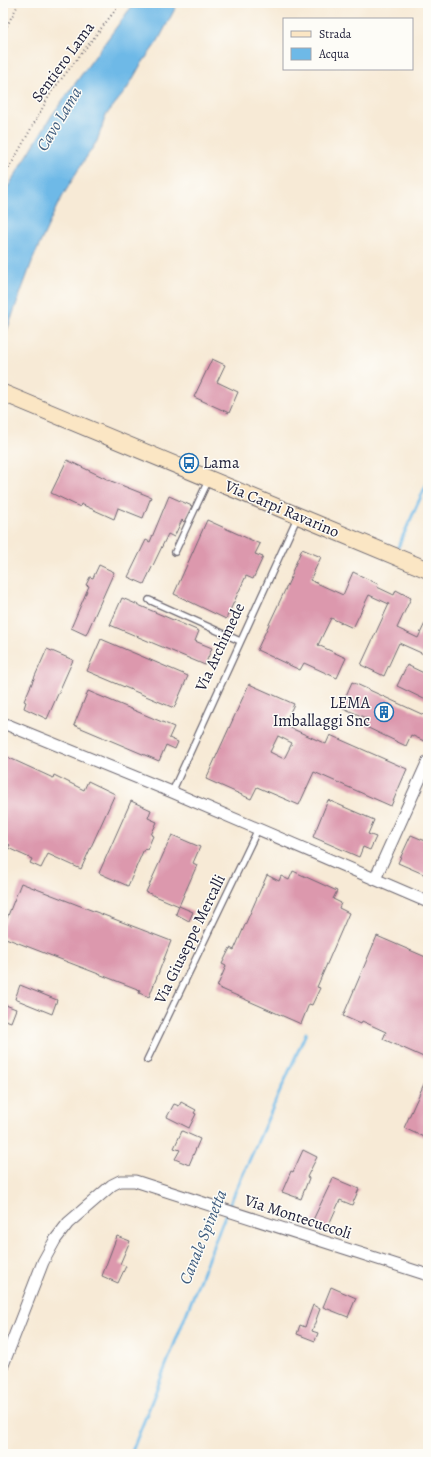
<svg xmlns="http://www.w3.org/2000/svg" width="431" height="1457" viewBox="0 0 431 1457" font-family="Alegreya,serif">
<rect width="100%" height="100%" fill="#fdfcf7"/>
<filter id="ink" filterUnits="userSpaceOnUse"><feTurbulence type="fractalNoise" baseFrequency=".025" numOctaves="2"/><feDisplacementMap in="SourceGraphic" scale="8" xChannelSelector="R" yChannelSelector="G"/><feConvolveMatrix kernelMatrix="1 2 1 2 8 2 1 2 1" color-interpolation-filters="sRGB"/></filter>
<filter id="wash" filterUnits="userSpaceOnUse"><feTurbulence type="fractalNoise" baseFrequency=".012" numOctaves="4" result="noise"/><feDisplacementMap in="SourceGraphic" scale="16" xChannelSelector="R" yChannelSelector="G"/><feGaussianBlur stdDeviation="0.9" result="paint"/><feColorMatrix in="noise" values="0 0 0 0 0 0 0 0 0 0 0 0 0 0 0 0 0 1.4 0 .05"/><feComposite in="paint" operator="in"/></filter>
<g filter="url(#wash)">
<rect width="100%" height="100%" fill="#f7ead6"/>
<path fill="#6eb9e7" stroke="#486e91" d="M134 3H178L158 41 140 66 127 89 106 115 97 141 78 170 57 206 33 259 3 341V195L52 115Z"/>
<g fill="none" stroke-linecap="round" stroke-linejoin="round">
<g stroke="#6eb9e7" stroke-width="3">
<path d="M398 547 428 481"/>
<path d="M131 1454 228 1208 306 1033"/>
</g>
</g>
<g id="blocks">
<g fill="#dc98ad" fill-rule="evenodd">
<path d="M212 359 225 365 217 382 238 392 229 413 194 397Z"/>
<path d="M67 460 111 481 151 497 143 518 118 508 114 519 81 504 80 507 51 493Z"/>
<path d="M169 496 192 506 184 522 182 520 174 537 168 534 144 584 128 577 146 540 150 542Z"/>
<path d="M207 520 260 544 255 554 263 557 253 579 246 576 226 619 174 594Z"/>
<path d="M302 549 321 557 310 580 343 595 353 572 378 584 377 587 394 595 396 590 411 598 397 628 418 638 428 617V656L399 643 384 676 361 665 389 604 369 595 353 628 331 618 318 645 346 658 337 678 304 663 300 670 257 650 293 573 292 572Z"/>
<path d="M99 565 114 572 86 635 71 628 89 586 86 585 90 577 93 578Z"/>
<path d="M122 598 199 631 195 641 212 648 205 665 110 625Z"/>
<path d="M101 639 188 676 174 708 87 671Z"/>
<path d="M47 649 73 660 47 719 24 708 26 702 24 701Z"/>
<path d="M407 665 428 675V701L397 686Z"/>
<path d="M352 682 428 717V733L424 741 411 735 406 746 364 726 368 719 341 707Z"/>
<path d="M249 684 294 704 284 725 326 744 330 735 407 769 391 806 314 772 299 805 257 787 251 799 206 779ZM278 736 292 743 284 759 270 752Z"/>
<path d="M88 691 174 727 169 738 178 742 175 749 166 745 159 761 74 725Z"/>
<path d="M3 755 53 778 54 775 84 790 88 781 115 794 81 869 48 854 41 868 30 863 32 859 8 848 10 845 3 841Z"/>
<path d="M328 800 374 820 368 834 376 837 370 850 363 847 359 857 313 837Z"/>
<path d="M131 801 151 810 148 818 157 822 151 835 153 836 147 850 144 849 128 886 99 873Z"/>
<path d="M172 835 200 847 193 863 197 865 179 906 146 892Z"/>
<path d="M411 835 428 842V876L398 863Z"/>
<path d="M293 871 337 891 333 899 341 903 339 908 349 913 317 987 320 988 312 1005 309 1004 301 1024 217 987 226 966 222 964 230 948 234 950 267 875 279 881 281 876 289 880Z"/>
<path d="M21 883 171 941 149 997 139 993 140 990 3 937V928Z"/>
<path d="M179 906 193 912 189 921 176 914Z"/>
<path d="M377 936 428 958V1059L383 1039 386 1032 362 1021 361 1024 343 1016Z"/>
<path d="M20 985 57 1000 52 1014 15 999Z"/>
<path d="M3 1004 16 1009 11 1022 3 1019Z"/>
<path d="M428 1075V1139L404 1128Z"/>
<path d="M181 1102 196 1110 194 1113 196 1114 189 1128 167 1117 174 1104 179 1106Z"/>
<path d="M182 1131 200 1139 189 1165 175 1159 180 1150 174 1148Z"/>
<path d="M303 1150 317 1157 307 1177 309 1178 301 1199 282 1192 291 1171 293 1172Z"/>
<path d="M333 1178 359 1189 352 1205 340 1200 327 1229 312 1222Z"/>
<path d="M117 1236 130 1241 120 1264 126 1266 118 1283 102 1276Z"/>
<path d="M331 1287 356 1298 348 1317 323 1307Z"/>
<path d="M313 1305 320 1309 312 1331 318 1333 315 1341 297 1334 300 1325 305 1327Z"/>
</g>
</g>
</g>
<g filter="url(#ink)">
<use href="#blocks" fill-opacity="0" stroke="#6d6871" stroke-width="1"/>
<g fill="none" stroke-linecap="round" stroke-linejoin="round">
<defs>
<g id="service">
<path d="M175 552 208 481"/>
<path d="M149 600 240 641"/>
<path d="M172 792 297 518"/>
<path d="M147 1060 258 829"/>
</g>
<g id="minor">
<path d="M3 723 172 792 428 902"/>
<path d="M375 879 428 761"/>
<path d="M3 1365 43 1262 55 1240 68 1223 112 1185 120 1181H135L428 1275"/>
</g>
<path id="secondary" d="M3 393 428 570"/>
</defs>
<use href="#service" stroke="#6d6871" stroke-width="8"/>
<use href="#minor" stroke="#6d6871" stroke-width="13"/>
<use href="#secondary" stroke="#6d6871" stroke-width="18"/>
<g stroke="#6d6871" stroke-width="2" stroke-dasharray="1 3" stroke-linecap="butt">
<path d="M3 33 19 3"/>
<path d="M3 179 52 91 121 3"/>
</g>
<use href="#service" stroke="#fff" stroke-width="5.5"/>
<use href="#minor" stroke="#fff" stroke-width="11"/>
<use href="#secondary" stroke="#fbe6c4" stroke-width="16"/>
</g>
</g>
<defs>
<symbol id="bus-ring" viewBox="-11 -11 22 22"><circle r="9.5" fill="#fdfcf7" stroke="#1f6fb2" stroke-width="1.5"/><path d="M-5-6H5V4H4V6H2V4H-2V6H-4V4H-5ZM-3.5-4V0h7V-4ZM-3.5 1.2v1.5H-2V1.2ZM2 1.2v1.5H3.5V1.2Z" fill="#1f6fb2"/></symbol>
<symbol id="building-ring" viewBox="-11 -11 22 22"><circle r="9.5" fill="#fdfcf7" stroke="#1f6fb2" stroke-width="1.5"/><path d="M-4-6H4V6H1V3H-1V6H-4ZM-2.5-4.3h1.7v1.8h-1.7ZM.8-4.3h1.7v1.8H.8ZM-2.5-1h1.7V.8h-1.7ZM.8-1h1.7V.8H.8Z" fill="#1f6fb2"/></symbol>
</defs>
<g fill-rule="evenodd">
<use href="#bus-ring" x="178" y="452" width="22" height="22"/>
<use href="#building-ring" x="373" y="701" width="22" height="22"/>
</g>
<g text-anchor="middle" dominant-baseline="central" stroke-width="3" stroke-linejoin="round" paint-order="stroke">
<g font-size="16" fill="#22223b" stroke="#fdfcf7">
<text transform="translate(63 62) rotate(-54)">Sentiero Lama</text>
<text transform="translate(282 509) rotate(23)">Via Carpi Ravarino</text>
<text transform="translate(220 647) rotate(-65)">Via Archimede</text>
<text transform="translate(190 939) rotate(-64)">Via Giuseppe Mercalli</text>
<text transform="translate(298 1217) rotate(18)">Via Montecuccoli</text>
</g>
<g font-size="16" fill="#22223b" stroke="#fdfcf7" text-anchor="start">
<text x="203" y="463">Lama</text>
<text x="370" y="703" text-anchor="end">LEMA<tspan x="370" dy="18">Imballaggi Snc</tspan></text>
</g>
<g font-size="17" font-style="italic" fill="#405e80" stroke="#fdfcf7">
<text transform="translate(59 119) rotate(-59)">Cavo Lama</text>
<text transform="translate(203 1237) rotate(-68)">Canale Spinetta</text>
</g>
</g>
<rect width="431" height="1457" fill="none" stroke="#fdfcf7" stroke-width="16"/>
<rect x="283" y="18" width="130" height="52" fill="#fdfcf7" stroke="#a5a5ac"/>
<rect x="291" y="31" width="20" height="6" fill="#fbe6c4" stroke="#a5a5ac"/>
<text x="319" y="38" font-size="12" fill="#22223b">Strada</text>
<rect x="291" y="48" width="20" height="12" fill="#6eb9e7" stroke="#a5a5ac"/>
<text x="319" y="58" font-size="12" fill="#22223b">Acqua</text>
</svg>
